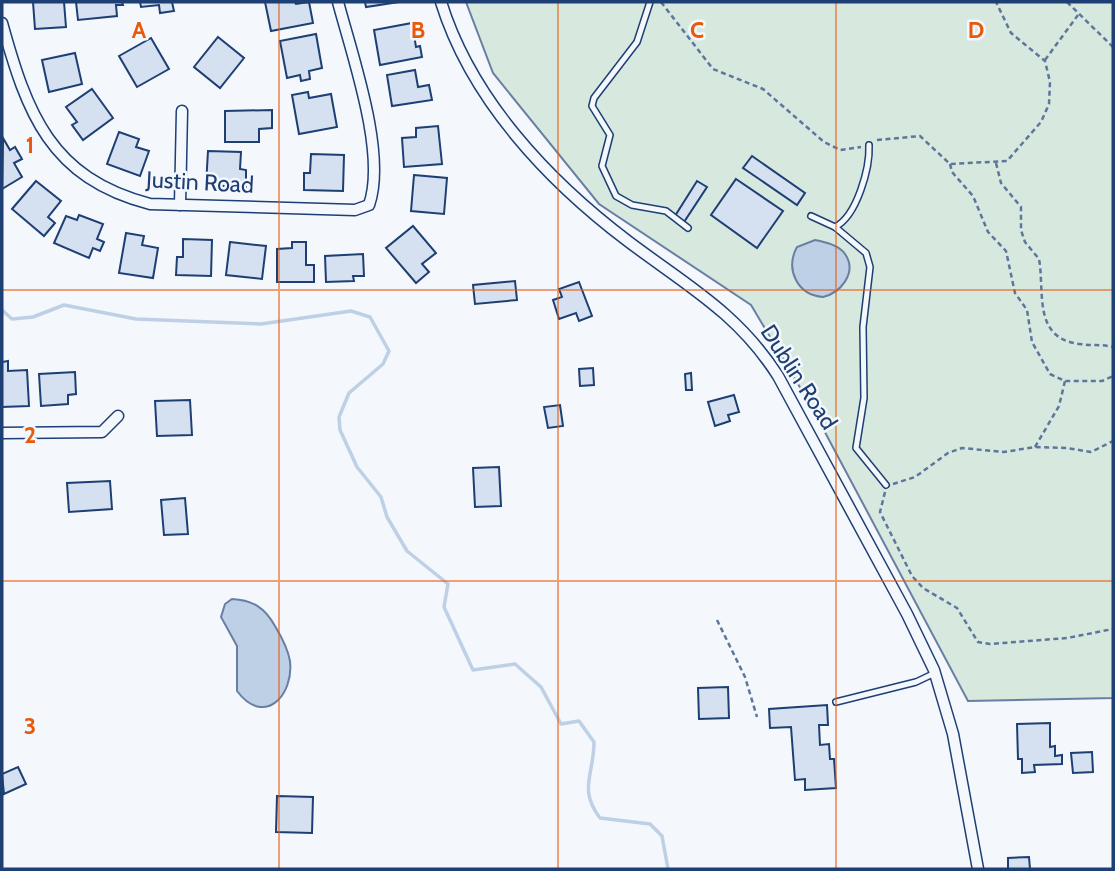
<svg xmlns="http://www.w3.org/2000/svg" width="1115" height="871" viewBox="0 0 1115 871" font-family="Cabin,sans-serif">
<rect width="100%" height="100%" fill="#f4f7fb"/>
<path fill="#d7e8df" stroke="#687fa3" stroke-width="2" d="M466 2H1113V698L968 701 811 406 751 305 599 204 493 73Z"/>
<g fill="#bed0e5" stroke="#687fa3" stroke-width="2">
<path d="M815 240C825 242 839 245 845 254 858 273 840 293 823 297 797 295 785 269 797 247Z"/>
<path d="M232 599C253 600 265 608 275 626 281 636 288 649 290 661 294 696 264 727 237 691V646L221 617 225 604Z"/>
</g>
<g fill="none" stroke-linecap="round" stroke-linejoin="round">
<path stroke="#bed0e5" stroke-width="3.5" d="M2 310 12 319 33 317 64 305 136 319 261 324 351 311 370 317 389 351 383 364 349 393 339 417 340 430 357 467 381 497 387 517 407 551 448 584 444 607 473 670 515 664 541 687 561 724 579 721 594 742C594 775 578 789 600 818L650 824 662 836 668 869"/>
</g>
<g fill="#d5e0f0" stroke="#1d3f73" stroke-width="2">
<path d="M33 2H64L66 27 35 29Z"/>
<path d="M76 2H122L123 5H116L117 16 78 20Z"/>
<path d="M140 2H172L174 11 160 13 159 5 141 7Z"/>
<path d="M265 2H295L296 4 309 2 313 23 271 31Z"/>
<path d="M365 2H399L366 7Z"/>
<path d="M412 23 416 47 420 46 422 57 380 65 374 30Z"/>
<path d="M316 34 322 68 309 71 310 79 301 81 300 75 287 78 280 41Z"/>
<path d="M218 37 244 58 220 88 194 67Z"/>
<path d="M151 38 169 69 137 87 119 56Z"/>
<path d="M75 53 82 84 49 92 42 60Z"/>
<path d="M415 70 418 87 429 85 432 100 392 106 387 75Z"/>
<path d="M92 89 113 118 83 140 72 125 77 122 66 107Z"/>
<path d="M308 92 309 98 331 94 337 127 299 134 292 95Z"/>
<path d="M272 110V128L259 129V142H225V111Z"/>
<path d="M438 126 442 164 404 167 402 138 416 137V128Z"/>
<path d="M119 132 139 139 136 147 149 151 140 176 107 164Z"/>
<path d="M3 138 10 150 15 147 22 159 14 163 22 177 2 189Z"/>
<path d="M208 151 241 152 240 169 246 170V187L206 185Z"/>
<path d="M311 154 344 155 343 191 304 190V173H310Z"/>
<path d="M752 156 805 193 797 205 743 168Z"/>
<path d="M414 175 447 178 444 214 411 211Z"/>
<path d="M736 179 783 211 757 248 711 215Z"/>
<path d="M36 181 61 201 48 217 55 223 44 236 12 209Z"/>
<path d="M697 181 707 187 684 222 675 216Z"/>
<path d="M79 215 103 224 97 239 104 242 100 251 93 248 89 258 54 243 66 216 77 220Z"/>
<path d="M413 226 436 253 422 264 429 272 416 283 386 248Z"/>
<path d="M126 233 144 236 142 245 158 248 153 278 119 273Z"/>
<path d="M183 239 212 240 211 276 176 275 177 257H183Z"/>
<path d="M230 242 266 246 262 279 226 275Z"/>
<path d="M292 242H306V265H314V282H277V249L292 248Z"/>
<path d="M363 254 364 276H353L354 281 326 282 325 256Z"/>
<path d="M515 281 517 300 475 304 473 285Z"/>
<path d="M579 282 592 316 579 321 576 313 559 319 553 300 562 297 559 289Z"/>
<path d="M8 361V371L27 370 29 406 2 407V362Z"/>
<path d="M593 368 594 385 580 386 579 369Z"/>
<path d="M75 372 76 394 68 395V404L41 406 39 374Z"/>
<path d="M691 373 692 390H686L685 374Z"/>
<path d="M734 395 739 412 728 415 730 421 715 426 708 402Z"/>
<path d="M190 400 192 435 157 436 155 401Z"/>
<path d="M560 405 563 426 548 428 544 407Z"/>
<path d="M499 467 501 506 475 507 473 468Z"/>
<path d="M110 481 112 509 69 512 67 483Z"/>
<path d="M185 498 188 534 164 535 161 500Z"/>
<path d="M728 687 729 718 699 719 698 688Z"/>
<path d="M827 705 828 725H819L820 745 829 744 830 759H834L836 788 805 790V779L795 780 791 727 770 728 769 709Z"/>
<path d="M1050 723V747L1055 746V756L1062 755V764L1034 765 1035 772 1022 773V759H1018L1017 724Z"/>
<path d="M1092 752 1093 772 1073 773 1071 753Z"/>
<path d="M18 767 26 784 4 794 2 774Z"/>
<path d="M277 796 313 797 312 833 276 832Z"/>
<path d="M1029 857 1030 869H1008V858Z"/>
</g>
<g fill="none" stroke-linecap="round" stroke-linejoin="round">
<defs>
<g id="lane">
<path d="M650 2 637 42 594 98 592 106 610 135 602 166 616 196 632 205 666 211 688 228"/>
<path d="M811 216 835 227C857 216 870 168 869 145"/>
<path d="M835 227 866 253 870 267 863 327 864 398 856 448 886 485"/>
<path d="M836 702 916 682 935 673"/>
</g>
<g id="street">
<path d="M441 2C471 99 548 181 629 242 686 285 738 313 778 376L907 614 934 670 953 734 978 869"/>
<path d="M2 23C27 113 50 178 150 204L355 210 369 205C387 154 352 55 338 2"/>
<path d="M180 205 182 111"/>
<path d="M2 433 102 432 118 416"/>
</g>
</defs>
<use href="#lane" stroke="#1d3f73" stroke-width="8"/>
<use href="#street" stroke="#1d3f73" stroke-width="13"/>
<g stroke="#5e769c" stroke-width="2.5" stroke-dasharray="5 3.5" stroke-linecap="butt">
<path d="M661 2 713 69 763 89 824 142 840 150 861 147"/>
<path d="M1067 2 1113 47"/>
<path d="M1045 60 1078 15"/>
<path d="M877 140 920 136 950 164 1007 161 1041 122 1049 104 1050 82 1045 61 1011 33 996 2"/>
<path d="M996 163 1001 183 1021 207V230L1025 242 1039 259C1045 291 1032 339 1080 344 1092 346 1102 344 1113 347"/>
<path d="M950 164 952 172 973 196 988 232 1006 251 1015 293 1027 310 1032 342 1050 374 1065 381H1102L1113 376"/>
<path d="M1035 447 1059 406 1065 381"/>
<path d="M893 484 915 477 948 453 962 448 1004 452 1035 447 1067 448 1091 452 1113 441"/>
<path d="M885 492 880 512 912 576 923 588 957 608 978 642 990 644 1067 638 1113 629"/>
<path d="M717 620 745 677 757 717"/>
</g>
<use href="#lane" stroke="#f4f7fb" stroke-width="5"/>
<use href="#street" stroke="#f4f7fb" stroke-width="10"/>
</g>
<path fill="none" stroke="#e8590c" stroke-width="2" stroke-opacity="0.55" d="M279 2V869M558 2V869M836 2V869M2 290H1113M2 581H1113"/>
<g text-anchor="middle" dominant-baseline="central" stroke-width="5" stroke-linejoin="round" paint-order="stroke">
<g font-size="23" fill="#1d3f73" stroke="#f4f7fb">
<text transform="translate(200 182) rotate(3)">Justin Road</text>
<text transform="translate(799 377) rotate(57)">Dublin Road</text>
</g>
</g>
<g font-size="23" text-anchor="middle" font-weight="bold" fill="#e8590c" stroke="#f4f7fb" stroke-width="5" stroke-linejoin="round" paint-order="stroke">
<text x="139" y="38">A</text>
<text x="418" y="38">B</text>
<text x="697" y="38">C</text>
<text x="976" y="38">D</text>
<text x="30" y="153">1</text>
<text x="30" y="443">2</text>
<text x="30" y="734">3</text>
</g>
<rect width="1115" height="871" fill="none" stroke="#1d3f73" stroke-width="7"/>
</svg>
